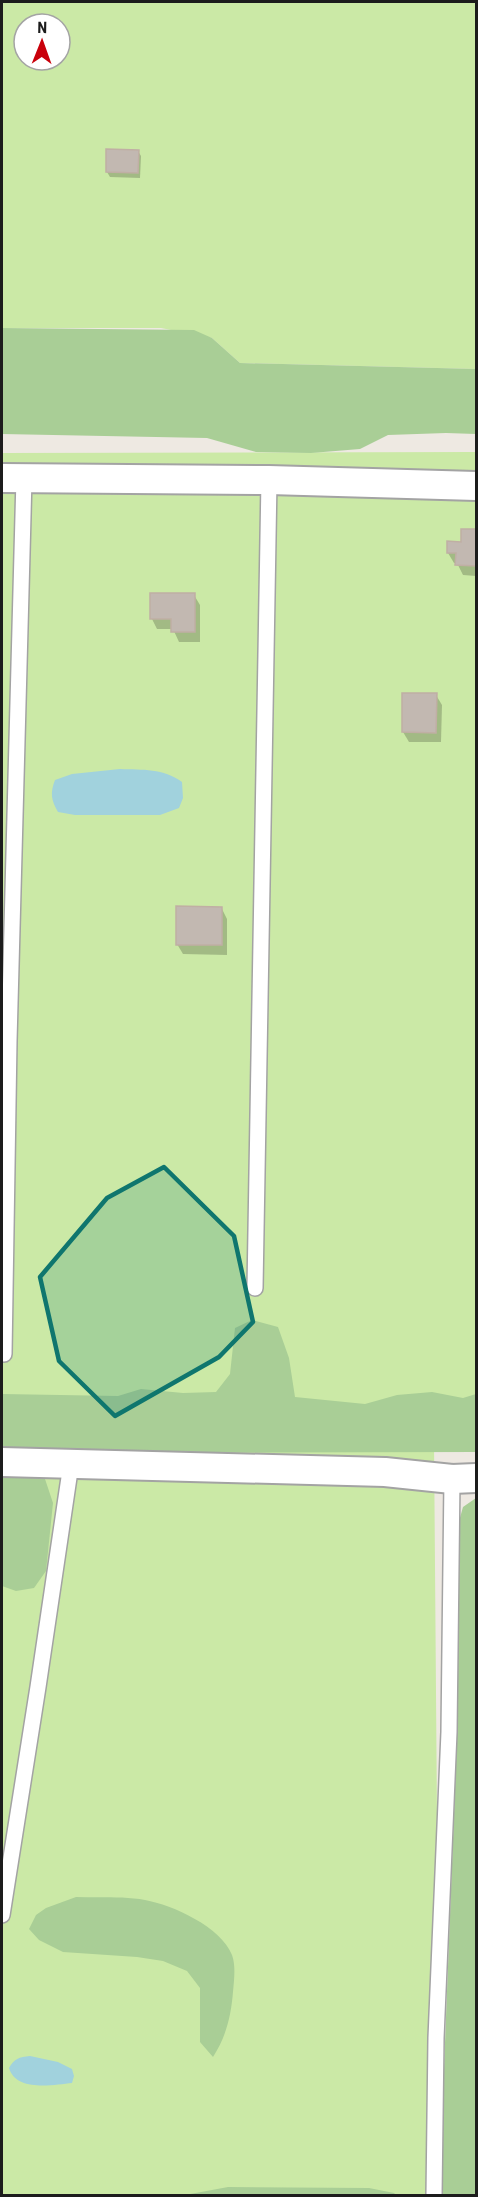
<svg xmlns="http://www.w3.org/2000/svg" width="478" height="2197" viewBox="0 0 478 2197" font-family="'Roboto Condensed',sans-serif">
<rect width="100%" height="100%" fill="#eee9e2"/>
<g fill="#cbe9a6" fill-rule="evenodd">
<path d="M2 2H476V369L240 363 212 338 161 328H2ZM24 24H60V60H24Z"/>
<path d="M476 452V1436L434 1440 440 2195H2V453Z"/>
</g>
<g fill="#a9ce96">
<path d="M2 328 194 330 212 338 240 363 476 369V434L446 433 388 435 360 449 311 453 256 452 207 438 2 434Z"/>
<path d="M252 1320 278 1327 289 1358 295 1397 365 1404 397 1395 432 1392 463 1398 476 1394V1452L2 1453V1394L118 1396 141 1389 183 1393 216 1392 230 1374 235 1328Z"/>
<path d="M2 1470H33L45 1479 53 1503 46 1571 34 1588 16 1591 2 1586Z"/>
<path d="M476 1498V2195L439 2196 456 1762 458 1649 456 1532 463 1507Z"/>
<path d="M76 1897C98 1898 123 1896 145 1900 173 1905 221 1927 232 1955 236 1966 234 1980 233 1992 231 2016 226 2037 213 2057L200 2042V1988L187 1971 163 1961 137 1957 63 1952 39 1940 29 1929 36 1915 46 1908Z"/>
<path d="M228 2187 369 2188 394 2193 396 2195H185Z"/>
</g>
<g fill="#a1d2dd">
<path d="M120 769C143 770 163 768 182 782L183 798 179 808 160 815H75L58 812C51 800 50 793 55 780L72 774Z"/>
<path d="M30 2056 58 2062 72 2069 74 2076 72 2083C53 2085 16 2092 9 2068 14 2059 19 2057 30 2056Z"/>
</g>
<g fill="#0003">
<path d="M138 151 141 156 140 178 110 177 107 172Z"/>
<path d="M463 530 476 531V576L463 575 457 563H454L448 553 462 543Z"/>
<path d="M194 595 200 605V642H179L173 629H157L152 619Z"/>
<path d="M436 695 442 705 441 742H409L403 732Z"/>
<path d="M222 909 227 919V955L183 954 177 944Z"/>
</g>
<g fill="#c2b8b1" stroke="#c0afa4" stroke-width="1.5">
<path d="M106 149 139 150 138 173 106 172Z"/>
<path d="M461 529H476V566L455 565 456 553H447V541L461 542Z"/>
<path d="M150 593H195V632H171V619H150Z"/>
<path d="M402 693H437L436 733 402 732Z"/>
<path d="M176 906 222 907V945H176Z"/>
</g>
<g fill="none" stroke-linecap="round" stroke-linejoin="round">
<defs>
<g id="service">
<path d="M255 1288 269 480"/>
<path d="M4 1354 9 1041 24 478"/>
<path d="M2 1915 38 1687 71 1464"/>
<path d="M434 2196 436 2038 449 1732 452 1479"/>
</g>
<g id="minor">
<path d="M2 478 269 480 476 486"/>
<path d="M2 1462 385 1472 452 1479 476 1478"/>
</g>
</defs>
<use href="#service" stroke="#a3a3a3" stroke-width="18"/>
<use href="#minor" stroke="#a3a3a3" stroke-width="32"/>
<use href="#service" stroke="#fff" stroke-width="15"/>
<use href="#minor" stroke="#fff" stroke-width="28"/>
</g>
<path fill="#0f766e" fill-opacity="0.2" stroke="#0f766e" stroke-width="4.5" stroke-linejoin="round" d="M164 1167 234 1236 253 1322 219 1357 115 1416 59 1361 40 1277 107 1198Z"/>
<rect width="478" height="2197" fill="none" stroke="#1c1c1c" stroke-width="6"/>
<g transform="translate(42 42) rotate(1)"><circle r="28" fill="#ffffff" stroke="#a4a4a4" stroke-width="1.5"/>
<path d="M0-4.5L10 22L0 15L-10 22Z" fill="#c9000b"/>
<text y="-9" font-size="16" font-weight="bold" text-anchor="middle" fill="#1c1c1c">N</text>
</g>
</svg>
